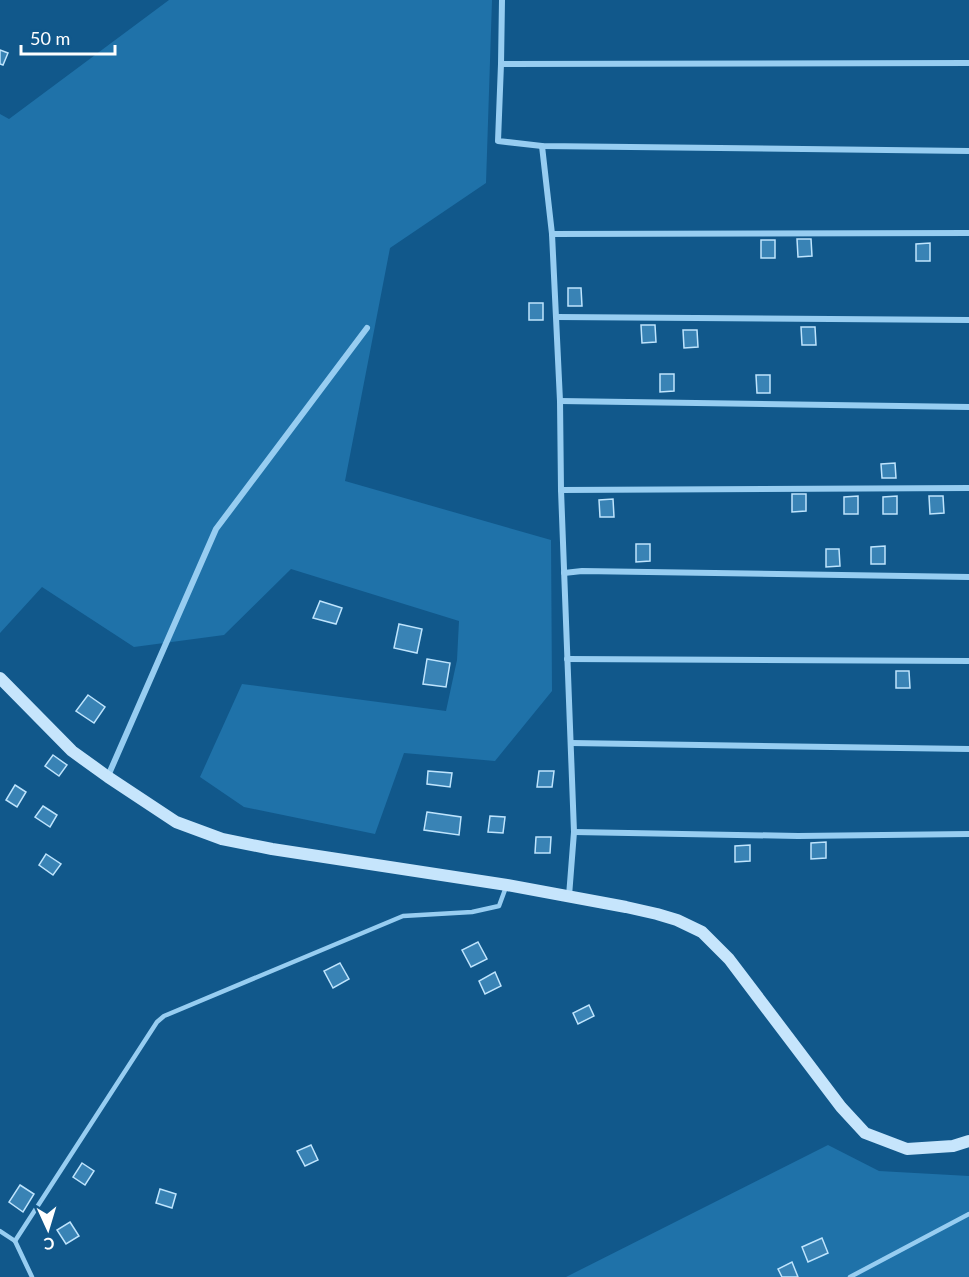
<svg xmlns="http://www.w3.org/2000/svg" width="969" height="1277" viewBox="0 0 969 1277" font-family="Lato,sans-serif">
<rect width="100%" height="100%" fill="#11588b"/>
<g fill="#1f72a9">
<path d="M169 0H492L486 183 390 248 345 481 551 540 552 691 495 761 404 753 375 834 244 807 200 777 242 684 446 711 457 660 459 621 291 569 224 635 134 647 42 587 0 633V114L9 119Z"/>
<path d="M828 1145 879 1171 969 1176V1277H566Z"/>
</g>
<g fill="#3983b5" stroke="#bee4fd" stroke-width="1.5">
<path d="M0 50 8 53 3 65 0 64Z"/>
<path d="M797 239H811L812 256 798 257Z"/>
<rect x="761" y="240" width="14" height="18"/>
<path d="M930 243V261H916V244Z"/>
<path d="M568 288H581L582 306H568Z"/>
<rect x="529" y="303" width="14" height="17"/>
<path d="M641 325H655L656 342 642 343Z"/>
<path d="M801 327H815L816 345H802Z"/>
<path d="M683 330H697L698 347 684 348Z"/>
<path d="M660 374H674V391L660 392Z"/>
<path d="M756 375H770V393H757Z"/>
<path d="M895 463 896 478H882L881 464Z"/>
<path d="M792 494H806V511L792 512Z"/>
<path d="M858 496V514H844V497Z"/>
<path d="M897 496V514H883V497Z"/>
<path d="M929 496H943L944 513 930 514Z"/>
<path d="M613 499 614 517H600L599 500Z"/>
<path d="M636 544H650V561L636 562Z"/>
<path d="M885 546V564H871V547Z"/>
<path d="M826 549H839L840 566 826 567Z"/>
<path d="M320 601 342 608 336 624 313 618Z"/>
<path d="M399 624 422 629 417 653 394 648Z"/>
<path d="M427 659 450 663 446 687 423 684Z"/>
<path d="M896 671H909L910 688H896Z"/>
<path d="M88 695 105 707 94 723 76 711Z"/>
<path d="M53 755 67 765 59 776 45 766Z"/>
<path d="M428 771 452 773 450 787 427 784Z"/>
<path d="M539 771H554L552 787H537Z"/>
<path d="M15 785 26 792 17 807 6 800Z"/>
<path d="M43 806 57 815 50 827 35 817Z"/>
<path d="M427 812 461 817 459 835 424 830Z"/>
<path d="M490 816 505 817 503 833 488 832Z"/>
<path d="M536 837H551L550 853H535Z"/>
<path d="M826 842V858L811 859V843Z"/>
<path d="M750 845V861L735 862V846Z"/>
<path d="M46 854 61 864 53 875 39 865Z"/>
<path d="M478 942 487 959 471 967 462 950Z"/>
<path d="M340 963 349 979 333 988 324 971Z"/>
<path d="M495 972 501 986 485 994 479 981Z"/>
<path d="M589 1005 594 1016 578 1024 573 1013Z"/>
<path d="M311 1145 318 1160 305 1166 297 1151Z"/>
<path d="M82 1163 94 1171 85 1185 73 1177Z"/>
<path d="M20 1185 34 1194 23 1212 9 1202Z"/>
<path d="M160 1189 176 1194 172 1208 156 1203Z"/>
<path d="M70 1222 79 1236 66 1244 57 1230Z"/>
<path d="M822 1238 828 1253 808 1262 802 1247Z"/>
<path d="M792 1262 798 1277H782L778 1269Z"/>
</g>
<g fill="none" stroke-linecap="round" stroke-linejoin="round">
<g stroke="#97cdf1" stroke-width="4.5">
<path d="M0 1231 15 1241 32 1277"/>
<path d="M15 1241 157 1022 164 1016 403 916 472 912 499 906 506 887"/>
<path d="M850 1277 969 1214"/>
</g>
<g stroke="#97cdf1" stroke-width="6">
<path d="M502 0 501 64 498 141 542 146 969 151"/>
<path d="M501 64 969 63"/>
<path d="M542 146 552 234 560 401 561 490 574 832 569 896"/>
<path d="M552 234 969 233"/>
<path d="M557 317 969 320"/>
<path d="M560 401 969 407"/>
<path d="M561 490 969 488"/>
<path d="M564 573 582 571 969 577"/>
<path d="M567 659 969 661"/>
<path d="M571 743 969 749"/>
<path d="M108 776 216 529 367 328"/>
<path d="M574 832 798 836 969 834"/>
</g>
<path stroke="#c6e5fc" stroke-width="12" d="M0 678 72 751 108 777 176 822 222 839 272 849 507 885 626 907 657 914 677 920 702 932 729 959 841 1107 865 1133 907 1149 953 1146 969 1141"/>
</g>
<g transform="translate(48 1229) rotate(176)" stroke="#11588b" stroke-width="4.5" paint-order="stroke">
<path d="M0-4.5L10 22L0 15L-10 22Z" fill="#ffffff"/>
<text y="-9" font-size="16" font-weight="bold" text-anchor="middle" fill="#ffffff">С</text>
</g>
<path d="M21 45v9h94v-9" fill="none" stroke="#ffffff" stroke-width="3"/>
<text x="30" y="45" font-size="18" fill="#ffffff" stroke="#11588b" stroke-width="4.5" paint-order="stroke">50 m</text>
</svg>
